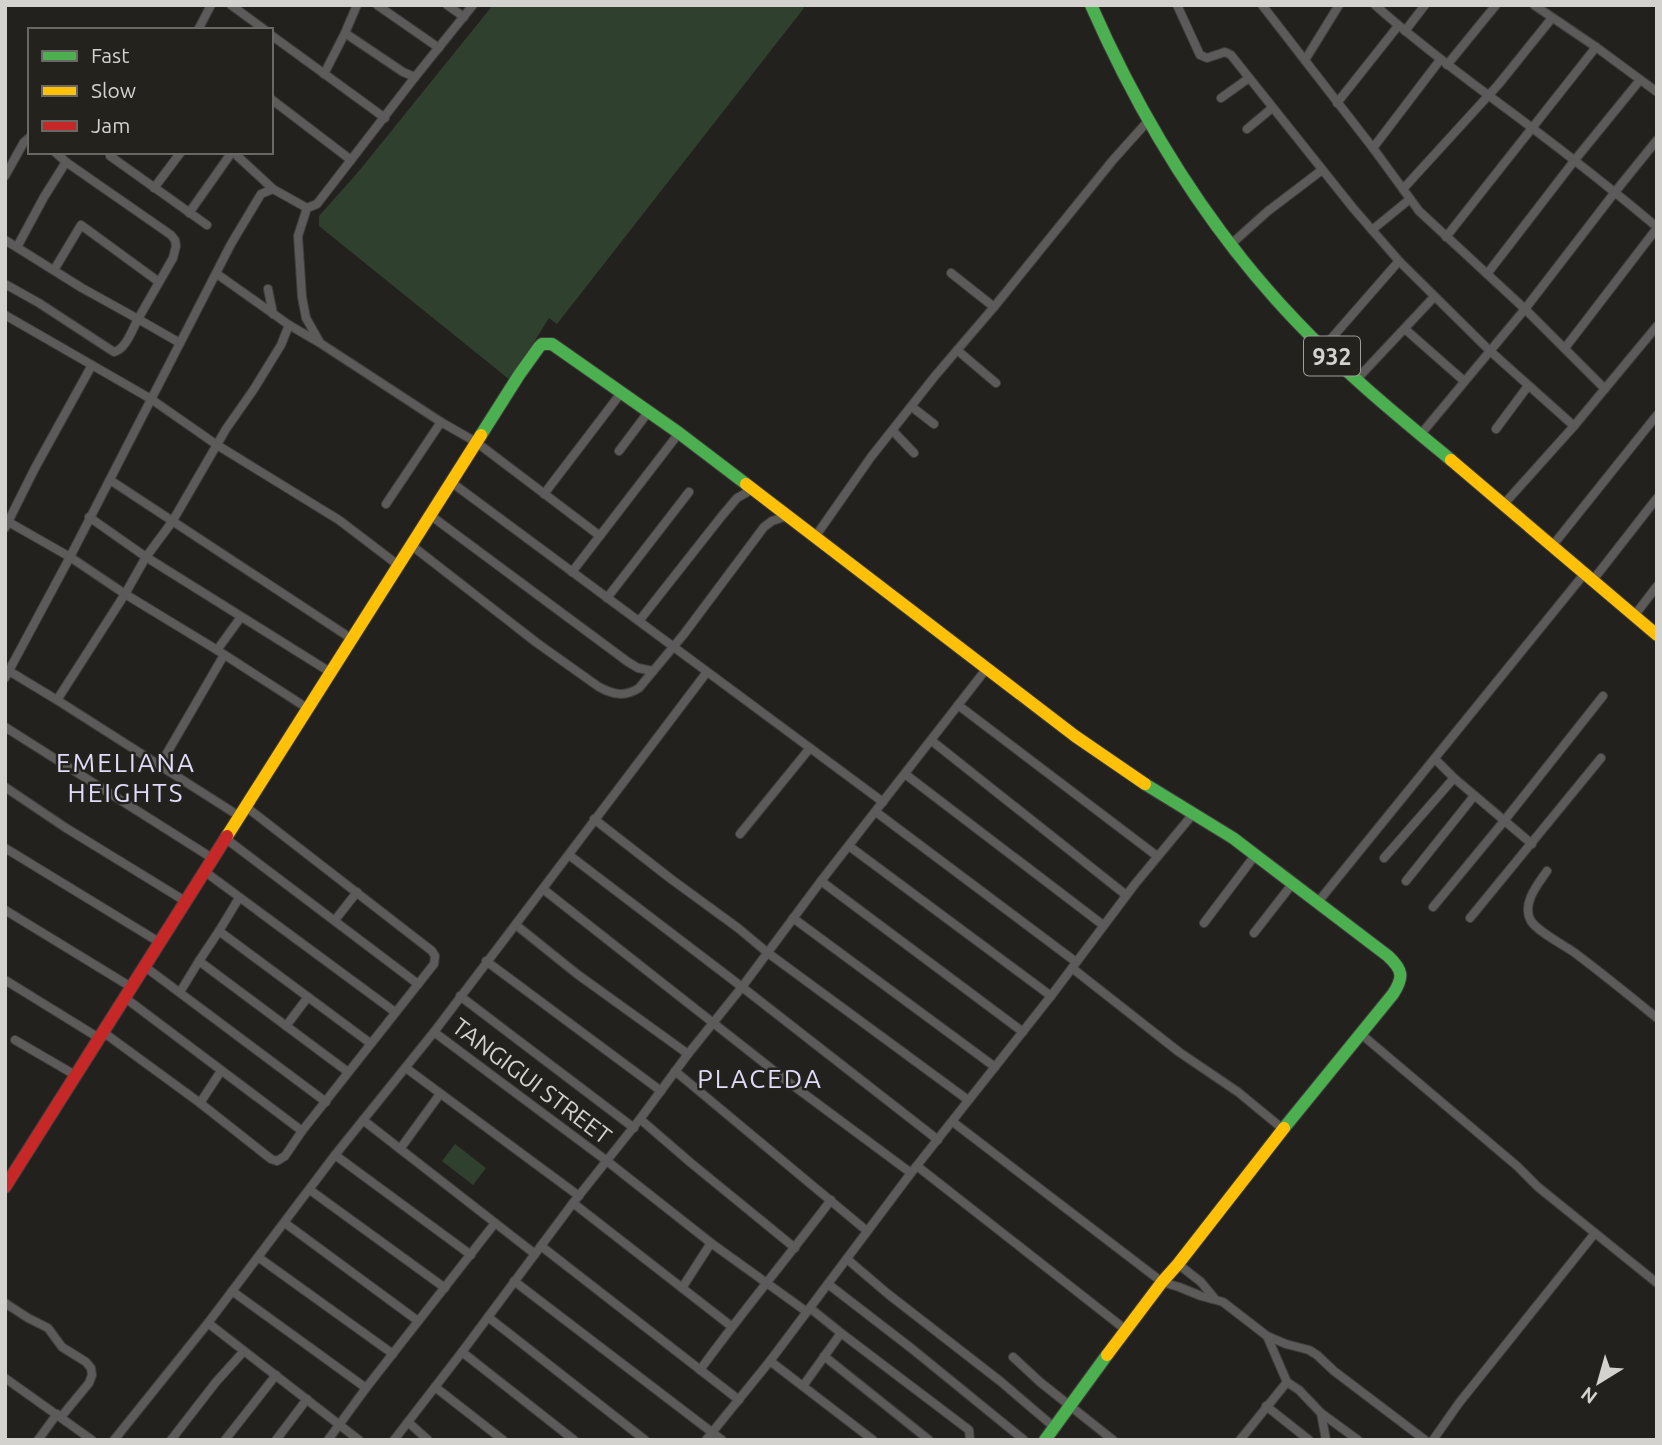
<svg xmlns="http://www.w3.org/2000/svg" width="1662" height="1445" viewBox="0 0 1662 1445" font-family="Ubuntu,sans-serif">
<rect width="100%" height="100%" fill="#23211e"/>
<g fill="#2f402e">
<path d="M493 5H802L804 8 557 324 549 318 510 380 319 226V216L359 171Z"/>
<path d="M455 1144 486 1168 473 1185 442 1161Z"/>
</g>
<g fill="none" stroke-linecap="round" stroke-linejoin="round">
<defs>
<g id="street">
<path d="M231 5 265 30"/>
<path d="M377 5 439 48"/>
<path d="M447 5 464 17"/>
<path d="M1177 5 1200 55 1207 58 1225 52 1231 55 1353 208 1399 261 1489 350 1574 426"/>
<path d="M1262 5 1373 148 1419 211 1525 309 1605 389"/>
<path d="M1375 5C1411 37 1449 66 1488 95 1545 137 1602 181 1657 227"/>
<path d="M1534 5 1596 47 1657 92"/>
<path d="M198 30 211 5"/>
<path d="M1405 31 1425 5"/>
<path d="M345 33 403 72 415 77"/>
<path d="M271 35 385 118"/>
<path d="M1305 60 1339 5"/>
<path d="M1447 65 1496 5"/>
<path d="M324 74 345 33 357 5"/>
<path d="M1221 98 1249 78"/>
<path d="M271 99 351 160"/>
<path d="M1337 103 1398 26"/>
<path d="M1247 129 1272 108"/>
<path d="M1373 148 1440 60"/>
<path d="M114 152 110 156 207 225"/>
<path d="M233 152 273 189 307 208 317 204 415 77 473 5"/>
<path d="M5 176 24 142 30 137"/>
<path d="M154 188 181 152"/>
<path d="M1403 189 1498 85 1552 18"/>
<path d="M307 208 298 236 302 297 306 318 319 341"/>
<path d="M189 213 232 152"/>
<path d="M1372 230 1410 199"/>
<path d="M1446 237 1596 47"/>
<path d="M5 240 82 288 138 319 173 258 176 246 175 240 171 235 66 162 55 152"/>
<path d="M1230 245 1268 211 1322 170"/>
<path d="M17 247 44 197 66 162"/>
<path d="M54 270 81 225 159 282"/>
<path d="M951 273 994 307"/>
<path d="M217 274 289 325 320 343 441 422 476 442 600 536"/>
<path d="M1487 274 1574 161 1640 80"/>
<path d="M5 284 39 303 114 352C126 349 132 330 138 319L180 343"/>
<path d="M268 289 273 314"/>
<path d="M5 315 151 399 217 445 339 520 398 565"/>
<path d="M1405 329 1464 381"/>
<path d="M1323 348 1399 261"/>
<path d="M1565 348 1657 228"/>
<path d="M957 350 996 383"/>
<path d="M1357 379 1434 297"/>
<path d="M912 407 934 424"/>
<path d="M1496 429 1528 386"/>
<path d="M893 431 914 453"/>
<path d="M1421 434 1525 309 1615 192 1657 140"/>
<path d="M619 451 649 411"/>
<path d="M110 480 352 639"/>
<path d="M451 482 883 802"/>
<path d="M544 494 621 393"/>
<path d="M386 504 441 422"/>
<path d="M1504 504 1574 426 1657 326"/>
<path d="M430 515 628 662 638 668 653 671"/>
<path d="M89 517 146 557 330 672"/>
<path d="M5 520 70 557 125 594 217 650 307 708"/>
<path d="M5 528 35 468 92 365"/>
<path d="M815 537 871 457 935 376 994 307 1113 160 1148 121"/>
<path d="M411 545 537 643 599 687C614 695 625 697 639 688L684 634 764 527 772 521 787 516"/>
<path d="M1553 545 1657 415"/>
<path d="M572 572 679 433"/>
<path d="M1593 580 1657 498"/>
<path d="M607 598 689 492"/>
<path d="M1634 616 1657 586"/>
<path d="M639 621 721 517 737 498 753 489"/>
<path d="M217 650 241 617"/>
<path d="M9 671 57 700 239 816"/>
<path d="M5 678 70 557 231 244 261 194 273 189"/>
<path d="M57 700 125 594 146 557 172 522 226 429 254 389 281 345 289 325"/>
<path d="M958 705 1157 856"/>
<path d="M5 727 212 858"/>
<path d="M932 741 1126 895"/>
<path d="M1435 759 1454 778 1532 844"/>
<path d="M160 765 224 655"/>
<path d="M905 774 1103 925"/>
<path d="M5 787 66 828 185 901"/>
<path d="M876 812 1076 962"/>
<path d="M594 819 671 879 738 928 768 953 968 1100"/>
<path d="M740 834 810 748"/>
<path d="M225 838 418 984"/>
<path d="M849 846 1051 996"/>
<path d="M5 848 159 942"/>
<path d="M569 855 742 987 938 1140"/>
<path d="M1384 858 1454 778"/>
<path d="M204 871 395 1012"/>
<path d="M1547 871C1538 884 1521 904 1531 921 1538 932 1564 945 1575 953 1603 974 1630 996 1657 1018"/>
<path d="M821 881 1023 1032"/>
<path d="M1406 881 1474 796"/>
<path d="M543 889 787 1081 911 1173"/>
<path d="M1318 902 1585 573"/>
<path d="M1433 907 1504 821 1603 696"/>
<path d="M5 910 131 987"/>
<path d="M793 918 995 1067"/>
<path d="M1470 918 1601 758"/>
<path d="M335 920 357 892"/>
<path d="M1204 923 1256 854"/>
<path d="M516 925 577 974 688 1054"/>
<path d="M219 931 239 898"/>
<path d="M1254 933 1293 883"/>
<path d="M199 961 219 931 370 1043"/>
<path d="M486 961 661 1091"/>
<path d="M144 966 326 1102"/>
<path d="M1072 968 1179 1052 1238 1092 1283 1129"/>
<path d="M5 980 99 1038"/>
<path d="M180 992 199 961 348 1072"/>
<path d="M460 996 634 1128"/>
<path d="M124 997 302 1131 434 964 435 956 432 951 245 806"/>
<path d="M286 1026 308 997"/>
<path d="M103 1032 200 1103 271 1159 277 1161 285 1156 302 1131"/>
<path d="M434 1032 607 1161 711 1243 807 1312"/>
<path d="M1361 1034 1517 1166 1538 1187 1657 1283"/>
<path d="M15 1040 75 1075"/>
<path d="M406 1068 579 1196"/>
<path d="M675 1071 867 1231"/>
<path d="M200 1103 221 1071"/>
<path d="M640 1119 691 1163 795 1248"/>
<path d="M363 1120 535 1254"/>
<path d="M953 1122 1162 1282 1179 1287 1201 1296 1223 1302 1267 1336 1287 1382 1299 1390 1321 1413 1326 1440"/>
<path d="M400 1149 440 1094"/>
<path d="M335 1155 471 1255"/>
<path d="M917 1166 1126 1330"/>
<path d="M310 1190 445 1288"/>
<path d="M573 1203 731 1326"/>
<path d="M285 1223 418 1321"/>
<path d="M541 1246 739 1400"/>
<path d="M258 1257 393 1354"/>
<path d="M847 1259 888 1294 1000 1381 1054 1427"/>
<path d="M1178 1264 1201 1282 1215 1299"/>
<path d="M514 1281 722 1440"/>
<path d="M828 1284 911 1348 1024 1440"/>
<path d="M682 1288 711 1243"/>
<path d="M232 1291 366 1388 328 1440"/>
<path d="M5 1303 28 1318 48 1328 62 1347 86 1362 91 1368 92 1375 89 1383 61 1417"/>
<path d="M810 1308 841 1333 969 1430 970 1440"/>
<path d="M488 1317 645 1440"/>
<path d="M208 1323 359 1440"/>
<path d="M1267 1336 1286 1344 1309 1350 1317 1355 1334 1371 1425 1440"/>
<path d="M462 1352 574 1440"/>
<path d="M824 1356 929 1440"/>
<path d="M1013 1357 1040 1382 1113 1440"/>
<path d="M770 1361 873 1440"/>
<path d="M700 1370C742 1312 788 1257 831 1200"/>
<path d="M5 1378 92 1440"/>
<path d="M803 1386 841 1333"/>
<path d="M435 1387 503 1440"/>
<path d="M366 1388 495 1223"/>
<path d="M1266 1406 1309 1440"/>
<path d="M1321 1413 1358 1440"/>
<path d="M408 1422 428 1440"/>
<path d="M38 1440 57 1414"/>
<path d="M114 1440 208 1323 335 1155 434 1032 707 672"/>
<path d="M171 1440 216 1382 244 1351"/>
<path d="M225 1440 276 1375"/>
<path d="M276 1440 307 1399"/>
<path d="M394 1440 462 1352 573 1203 640 1119 688 1054 742 987 821 881 987 668"/>
<path d="M706 1440 770 1361 911 1173 1051 996 1135 884 1193 814"/>
<path d="M1240 1440 1287 1382"/>
<path d="M1433 1440 1459 1403 1595 1233"/>
</g>
<g id="fast">
<path d="M1091 5C1142 121 1208 229 1296 321 1344 372 1398 416 1451 460"/>
<path d="M481 435 519 375 539 347 542 344H552L679 433 746 484"/>
<path d="M1145 784 1233 838 1388 956C1403 970 1404 977 1393 994L1284 1128"/>
<path d="M1045 1440 1107 1355"/>
</g>
<g id="slow">
<path d="M1451 460 1657 635"/>
<path d="M746 484 1075 736 1145 784"/>
<path d="M227 836 481 435"/>
<path d="M1107 1355 1162 1282 1178 1264 1284 1128"/>
</g>
<path id="jam" d="M5 1187 227 836"/>
</defs>
<use href="#street" stroke="#403e3c" stroke-width="10"/>
<use href="#fast" stroke="#403e3c" stroke-width="14"/>
<use href="#slow" stroke="#403e3c" stroke-width="14"/>
<use href="#jam" stroke="#403e3c" stroke-width="14"/>
<use href="#street" stroke="#5c5b5a" stroke-width="8"/>
<use href="#fast" stroke="#4caf50" stroke-width="12"/>
<use href="#slow" stroke="#ffc107" stroke-width="12"/>
<use href="#jam" stroke="#c62828" stroke-width="12"/>
</g>
<g text-anchor="middle" dominant-baseline="central" stroke-width="5" stroke-linejoin="round" paint-order="stroke">
<rect fill="#24221d" stroke="#9e9d9a" stroke-width="2" x="1304" y="336.5" width="56" height="39" rx="5"/>
<g font-size="23" font-weight="bold" fill="#d3d2cf">
<text x="1332" y="356">932</text>
</g>
<g font-size="24" fill="#d3d2cf" stroke="#24221d">
<text transform="translate(532 1081) rotate(37)">TANGIGUI STREET</text>
</g>
<g font-size="26" letter-spacing="2" fill="#e1dbf9" stroke="#24221d">
<text x="126" y="762">EMELIANA<tspan x="126" dy="30">HEIGHTS</tspan></text>
<text x="760" y="1078">PLACEDA</text>
</g>
</g>
<rect width="1662" height="1445" fill="none" stroke="#d3d2cf" stroke-width="14"/>
<rect x="28" y="28" width="245" height="126" fill="#24221d" stroke="#6a6864" stroke-width="2"/>
<rect x="42" y="51" width="35" height="10" fill="#4caf50" stroke="#6a6864" stroke-width="2"/>
<text x="91" y="63" font-size="21" fill="#d3d2cf">Fast</text>
<rect x="42" y="86" width="35" height="10" fill="#ffc107" stroke="#6a6864" stroke-width="2"/>
<text x="91" y="98" font-size="21" fill="#d3d2cf">Slow</text>
<rect x="42" y="121" width="35" height="10" fill="#c62828" stroke="#6a6864" stroke-width="2"/>
<text x="91" y="133" font-size="21" fill="#d3d2cf">Jam</text>
<g transform="translate(1599 1382) rotate(217)" stroke="#24221d" stroke-width="5" paint-order="stroke">
<path d="M0-5L12 26L0 18L-12 26Z" fill="#d3d2cf"/>
<text y="-10" font-size="19" font-weight="bold" text-anchor="middle" fill="#d3d2cf">N</text>
</g>
</svg>
